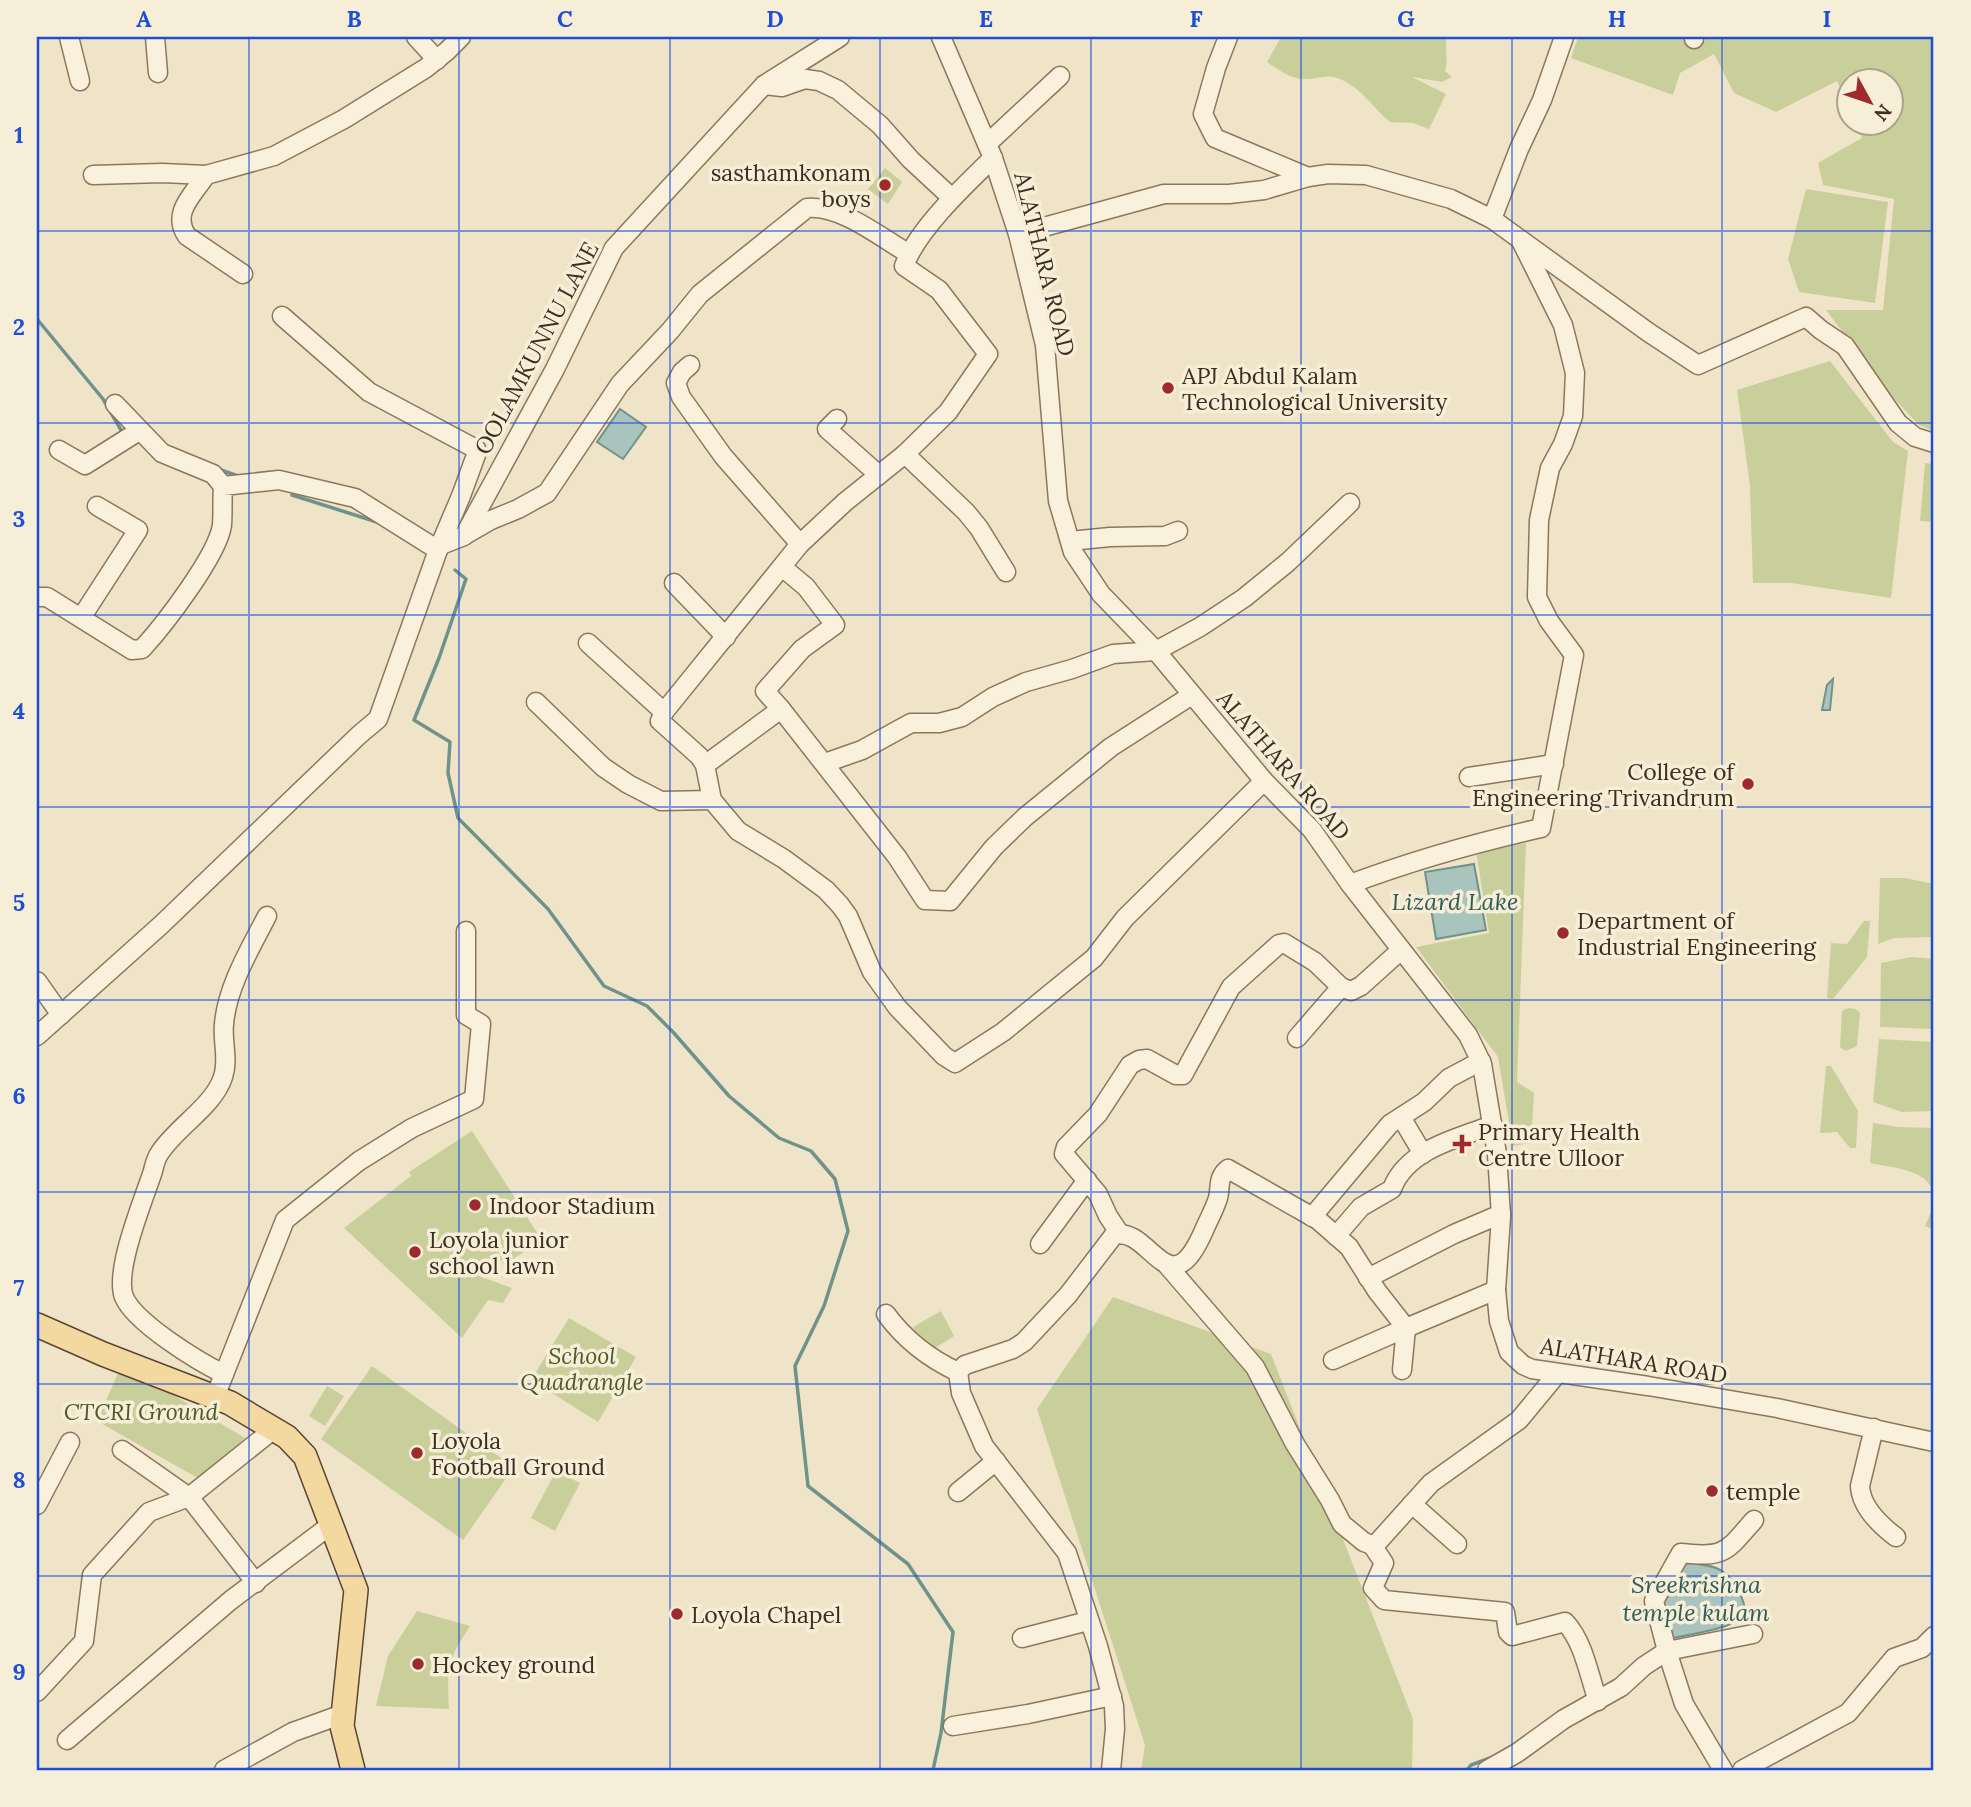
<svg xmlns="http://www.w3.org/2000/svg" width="1971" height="1807" viewBox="0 0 1971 1807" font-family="Lora,serif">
<rect width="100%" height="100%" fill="#f0e4c8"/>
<g fill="#c9cf9b">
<path d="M1281 37H1447C1444 48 1449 58 1445 71L1452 77 1442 82 1412 77 1446 94 1429 129 1413 123 1390 122C1372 107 1359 84 1334 77 1326 75 1315 79 1307 79 1291 80 1279 70 1267 62Z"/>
<path d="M1578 37H1934V431L1919 425 1887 391 1826 310H1883L1894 199 1823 185 1818 163 1862 138 1855 123 1890 122V80H1848V106L1837 81 1776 112 1734 93 1714 54 1680 73 1673 95 1571 58Z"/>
<path d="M885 168 902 182 888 204 868 189Z"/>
<path d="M1806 189 1888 202 1875 303 1799 292 1788 259Z"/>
<path d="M1830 361 1893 442 1908 451 1891 598 1791 583H1753L1750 486 1737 390Z"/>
<path d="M1925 463 1934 464V522L1920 521Z"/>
<path d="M1526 843 1517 1082 1534 1093 1531 1143 1513 1146 1498 1057 1416 947 1489 933 1476 851Z"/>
<path d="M1880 878H1905L1934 884V937L1894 938 1878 944Z"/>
<path d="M1864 921H1870L1867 957 1833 999 1827 998 1831 943 1847 944Z"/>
<path d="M1911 957 1934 959V1029L1880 1027 1881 963Z"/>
<path d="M1848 1008 1856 1009 1860 1013 1857 1046 1846 1051 1840 1047 1842 1011Z"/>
<path d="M1879 1039 1934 1042V1111L1902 1112 1873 1102Z"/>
<path d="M1826 1066H1831L1858 1111 1856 1148H1850L1837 1132 1820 1133Z"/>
<path d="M1873 1123 1898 1127 1934 1128V1236L1932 1229 1925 1226C1928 1218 1934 1208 1934 1199 1934 1169 1892 1168 1870 1163Z"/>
<path d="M472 1131 538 1234 521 1246 524 1252 504 1265 501 1260 476 1275 512 1288 503 1303 488 1300 462 1338 344 1228 411 1176 409 1172Z"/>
<path d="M1113 1297 1271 1354 1413 1719 1412 1770H1141L1145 1745 1037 1409Z"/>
<path d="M941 1311 954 1336 927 1353 913 1327Z"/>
<path d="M569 1318 636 1357 598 1422 531 1380Z"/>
<path d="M122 1364 245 1438 203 1481 97 1421Z"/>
<path d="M372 1366 514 1467 463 1540 321 1439Z"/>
<path d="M327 1386 344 1396 325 1426 309 1416Z"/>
<path d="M556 1471 580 1483 555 1531 531 1518Z"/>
<path d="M417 1611 470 1626C447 1662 447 1666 449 1709L376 1706 388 1656Z"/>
</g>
<g fill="#a9c4bc" stroke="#6f938a" stroke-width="2">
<path d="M620 409 646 427 623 459 597 442Z"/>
<path d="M1833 679 1830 710H1822L1827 685Z"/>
<path d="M1474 864 1486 930 1436 939 1425 872Z"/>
<path d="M1679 1561C1712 1567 1725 1562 1741 1596 1744 1603 1747 1611 1741 1617 1730 1630 1685 1635 1667 1639L1661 1605Z"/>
</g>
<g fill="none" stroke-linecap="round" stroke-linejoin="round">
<g stroke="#6f938a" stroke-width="3.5">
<path d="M37 319 103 399 121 430 126 432"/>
<path d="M218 469 241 477"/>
<path d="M292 495 380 523"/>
<path d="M455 570 466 579 439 658 414 720 450 742 448 773 458 818 548 909 604 986 647 1006 673 1032 729 1096 779 1138 811 1151 835 1179 848 1231 824 1306 795 1366 808 1486 908 1564 953 1632 941 1733 933 1770"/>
<path d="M1467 1770 1471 1765 1493 1757"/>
</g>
<defs>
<g id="minor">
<path d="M69 37 80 81"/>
<path d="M155 37 158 73"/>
<path d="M416 37 437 60"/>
<path d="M941 37 993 158 1018 234 1045 345 1058 501 1073 552 1101 594 1156 651 1264 781 1312 830 1350 884 1468 1035 1482 1064 1497 1154 1501 1216 1496 1290 1499 1321 1509 1352 1523 1365 1532 1369 1648 1386 1777 1408 1934 1442"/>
<path d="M1228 37 1216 68 1203 114 1215 138 1308 177"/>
<path d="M1694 37V39"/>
<path d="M764 85 782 87 805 79 819 81 838 90 880 125 911 160 952 198"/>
<path d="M987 144 1060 76"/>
<path d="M993 158C965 185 918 229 904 266L939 290 988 354 948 412 905 454 966 512 979 528 1006 572"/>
<path d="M93 175 162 173 206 175 274 156 344 119 426 68 447 51 461 37"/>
<path d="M206 175C193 195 171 213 187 236L243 274"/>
<path d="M1492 219 1519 149 1542 100 1564 37"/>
<path d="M1018 234 1164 194H1229L1264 190 1308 177 1328 174 1366 175 1451 199 1492 219 1648 332 1698 365 1806 317 1821 330 1845 346 1898 423 1915 437 1934 443"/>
<path d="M282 316 369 392 476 449V455L461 496 438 550"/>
<path d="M690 365 682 372 676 383 681 397 723 456 800 544"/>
<path d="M115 404 162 453 213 474 223 486"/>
<path d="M837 419 827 429 879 475"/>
<path d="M59 450 85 465 139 431"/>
<path d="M465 535 491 520 518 509 547 493 620 384 670 331 700 294 807 208C841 205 880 237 909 254"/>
<path d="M1070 541 1110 537 1165 536 1178 531"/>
<path d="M441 545 464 536 555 369 614 248 764 85 840 37"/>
<path d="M674 583 726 637"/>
<path d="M37 597H47L132 650 142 649C164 625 218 555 222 525 223 512 222 499 223 486L279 480 355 498 438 550 378 719 359 735 161 925 37 1036"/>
<path d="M81 618 138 530 97 506"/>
<path d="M588 643 664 712 800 544 845 502 905 454"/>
<path d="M536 702 603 767 628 784 661 801 712 800"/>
<path d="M781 709 765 691 802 649 835 625 806 587 782 567"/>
<path d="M664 712 660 721 699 756 705 765 712 800 738 831 784 859 826 890 840 905 848 916 872 972 897 1007 944 1056 955 1063 1003 1032 1094 958 1125 918 1264 781"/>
<path d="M825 763 862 750 911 723H939L962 717 993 697 1026 682 1072 669 1113 654 1156 651 1200 627 1244 598 1288 562 1350 503"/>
<path d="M705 765 781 709 897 857 925 900 950 901 994 847 1025 817 1111 747 1192 695"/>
<path d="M1469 777 1554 764"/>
<path d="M1350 884C1414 860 1474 843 1541 828L1574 655 1549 621 1537 597 1539 520 1550 468 1563 444 1573 416 1575 373 1563 325 1521 241"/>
<path d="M37 981 61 1015"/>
<path d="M1297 1038 1341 987"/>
<path d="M1401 1117 1423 1154"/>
<path d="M1312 1217 1390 1124 1424 1102 1449 1078 1481 1061"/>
<path d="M1120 1234 1108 1216 1098 1194 1064 1154 1066 1147 1098 1114 1130 1065 1139 1060 1147 1059 1176 1075H1183L1231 987 1279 944 1284 943 1315 962 1341 987 1351 991 1361 986 1401 950"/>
<path d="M1336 1236 1361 1207 1392 1189C1406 1150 1457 1138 1493 1125"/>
<path d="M1040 1244 1087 1180"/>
<path d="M1167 1265 1255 1367 1295 1444 1330 1500 1342 1524 1364 1542 1372 1545 1377 1543 1431 1483 1519 1420 1557 1374"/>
<path d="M1368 1278 1454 1234 1501 1214"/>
<path d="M886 1314C905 1340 928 1358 958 1372"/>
<path d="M1333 1360 1406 1328 1402 1370"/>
<path d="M958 1372 965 1365 1013 1349 1024 1342 1068 1295 1114 1235C1151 1225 1169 1313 1205 1228 1209 1219 1215 1208 1218 1198 1221 1186 1217 1178 1228 1169L1318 1220 1349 1247 1377 1291 1406 1328 1496 1290"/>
<path d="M958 1372 961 1393 984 1446 1067 1553 1098 1646 1114 1706 1115 1729 1111 1770"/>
<path d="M224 1374C199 1362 135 1323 124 1297 114 1271 143 1201 152 1174 154 1168 155 1160 159 1154 175 1128 214 1106 223 1077 229 1059 222 1042 224 1024 227 987 250 949 267 916"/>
<path d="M215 1397 285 1220 359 1161 412 1128 474 1099 481 1024 466 1015V931"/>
<path d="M1874 1428 1860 1486C1861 1507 1880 1525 1896 1537"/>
<path d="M122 1450 189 1497 256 1583"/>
<path d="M958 1492 996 1461"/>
<path d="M1412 1504 1457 1544"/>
<path d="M37 1505 70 1442"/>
<path d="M1372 1545 1384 1563 1373 1588 1384 1600 1505 1612 1508 1632 1512 1636 1565 1622C1584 1642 1589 1676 1598 1701"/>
<path d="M1022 1638 1088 1621"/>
<path d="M37 1692 84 1641 92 1575 149 1512 189 1497 274 1429"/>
<path d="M953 1726 1028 1714 1112 1696"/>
<path d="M67 1740 231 1600 332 1524"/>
<path d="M224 1770 293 1732 343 1714"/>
<path d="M1487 1770 1517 1753 1564 1719 1621 1687 1644 1666 1667 1651 1753 1634"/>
<path d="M1723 1770 1684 1704 1667 1651 1654 1601 1681 1553C1725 1558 1726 1552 1754 1520"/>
<path d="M1742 1770 1848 1713 1894 1658 1922 1648 1934 1636"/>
</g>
<path id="major" d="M37 1325 103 1354 230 1403 287 1437 305 1456 356 1590 342 1726 353 1770"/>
</defs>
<use href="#minor" stroke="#8d765c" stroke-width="21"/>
<use href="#major" stroke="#5b4430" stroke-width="26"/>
<use href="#minor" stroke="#faf1dc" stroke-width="18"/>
<use href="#major" stroke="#f3d9a0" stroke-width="23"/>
</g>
<path fill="none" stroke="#1d4ed8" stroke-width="2" stroke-opacity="0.55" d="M249 37V1770M459 37V1770M670 37V1770M880 37V1770M1091 37V1770M1301 37V1770M1512 37V1770M1722 37V1770M37 231H1934M37 423H1934M37 615H1934M37 807H1934M37 1000H1934M37 1192H1934M37 1384H1934M37 1576H1934"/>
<g fill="#9e2a2b" stroke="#f7eed8" stroke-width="2.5">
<circle cx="885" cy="185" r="7"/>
<circle cx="1168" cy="388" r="7"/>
<circle cx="1748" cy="784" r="7"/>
<circle cx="1563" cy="933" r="7"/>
<path d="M1458.5 1133.5h7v7h7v7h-7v7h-7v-7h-7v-7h7z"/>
<circle cx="475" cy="1205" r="7"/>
<circle cx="415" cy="1252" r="7"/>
<circle cx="417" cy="1453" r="7"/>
<circle cx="1712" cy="1491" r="7"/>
<circle cx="677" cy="1614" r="7"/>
<circle cx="418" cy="1664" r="7"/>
</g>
<g text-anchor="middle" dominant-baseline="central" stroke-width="7" stroke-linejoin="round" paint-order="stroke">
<g font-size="23" fill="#3d2e20" stroke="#f7eed8" text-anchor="start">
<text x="871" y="172" text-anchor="end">sasthamkonam<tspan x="871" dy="26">boys</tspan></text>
<text x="1182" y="375">APJ Abdul Kalam<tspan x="1182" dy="26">Technological University</tspan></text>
<text x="1734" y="771" text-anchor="end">College of<tspan x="1734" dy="26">Engineering Trivandrum</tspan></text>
<text x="1577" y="920">Department of<tspan x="1577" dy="26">Industrial Engineering</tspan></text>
<text x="1478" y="1131">Primary Health<tspan x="1478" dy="26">Centre Ulloor</tspan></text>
<text x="489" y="1205">Indoor Stadium</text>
<text x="429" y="1239">Loyola junior<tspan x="429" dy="26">school lawn</tspan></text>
<text x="431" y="1440">Loyola<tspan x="431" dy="26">Football Ground</tspan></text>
<text x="1726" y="1491">temple</text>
<text x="691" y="1614">Loyola Chapel</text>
<text x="432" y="1664">Hockey ground</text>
</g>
<g font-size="23" fill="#3d2e20" stroke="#f7eed8">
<text transform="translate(1045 264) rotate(76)">ALATHARA ROAD</text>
<text transform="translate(536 348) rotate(-62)">OOLAMKUNNU LANE</text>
<text transform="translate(1284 765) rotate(49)">ALATHARA ROAD</text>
<text transform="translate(1634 1360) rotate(9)">ALATHARA ROAD</text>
</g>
<g font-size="23" font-style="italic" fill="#4d5a26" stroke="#f7eed8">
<text x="582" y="1355">School<tspan x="582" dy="26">Quadrangle</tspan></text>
<text x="141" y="1411">CTCRI Ground</text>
</g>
<g font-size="24" font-style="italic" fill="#2f5d5a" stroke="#f7eed8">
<text x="1455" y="901">Lizard Lake</text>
<text x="1696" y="1584">Sreekrishna<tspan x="1696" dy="28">temple kulam</tspan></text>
</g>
</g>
<rect width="1971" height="1807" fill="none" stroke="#f7eed8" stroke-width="77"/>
<g transform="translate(1870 102) rotate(130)"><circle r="33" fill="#f7eed8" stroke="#ada18e" stroke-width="2"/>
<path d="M0-5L12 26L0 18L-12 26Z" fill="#9e2a2b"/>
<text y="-10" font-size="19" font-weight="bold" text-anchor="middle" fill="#3d2e20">N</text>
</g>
<rect x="38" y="38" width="1894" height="1731" fill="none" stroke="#1d4ed8" stroke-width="2.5"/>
<g font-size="23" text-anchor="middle" font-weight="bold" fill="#1d4ed8">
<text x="144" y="27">A</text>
<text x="354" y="27">B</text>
<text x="565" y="27">C</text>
<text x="775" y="27">D</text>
<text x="986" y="27">E</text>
<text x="1196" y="27">F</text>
<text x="1406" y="27">G</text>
<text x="1617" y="27">H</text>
<text x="1827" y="27">I</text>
<text x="19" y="143">1</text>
<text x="19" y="335">2</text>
<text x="19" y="527">3</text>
<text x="19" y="719">4</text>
<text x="19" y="911">5</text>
<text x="19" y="1104">6</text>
<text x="19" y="1296">7</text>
<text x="19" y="1488">8</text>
<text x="19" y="1680">9</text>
</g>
</svg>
